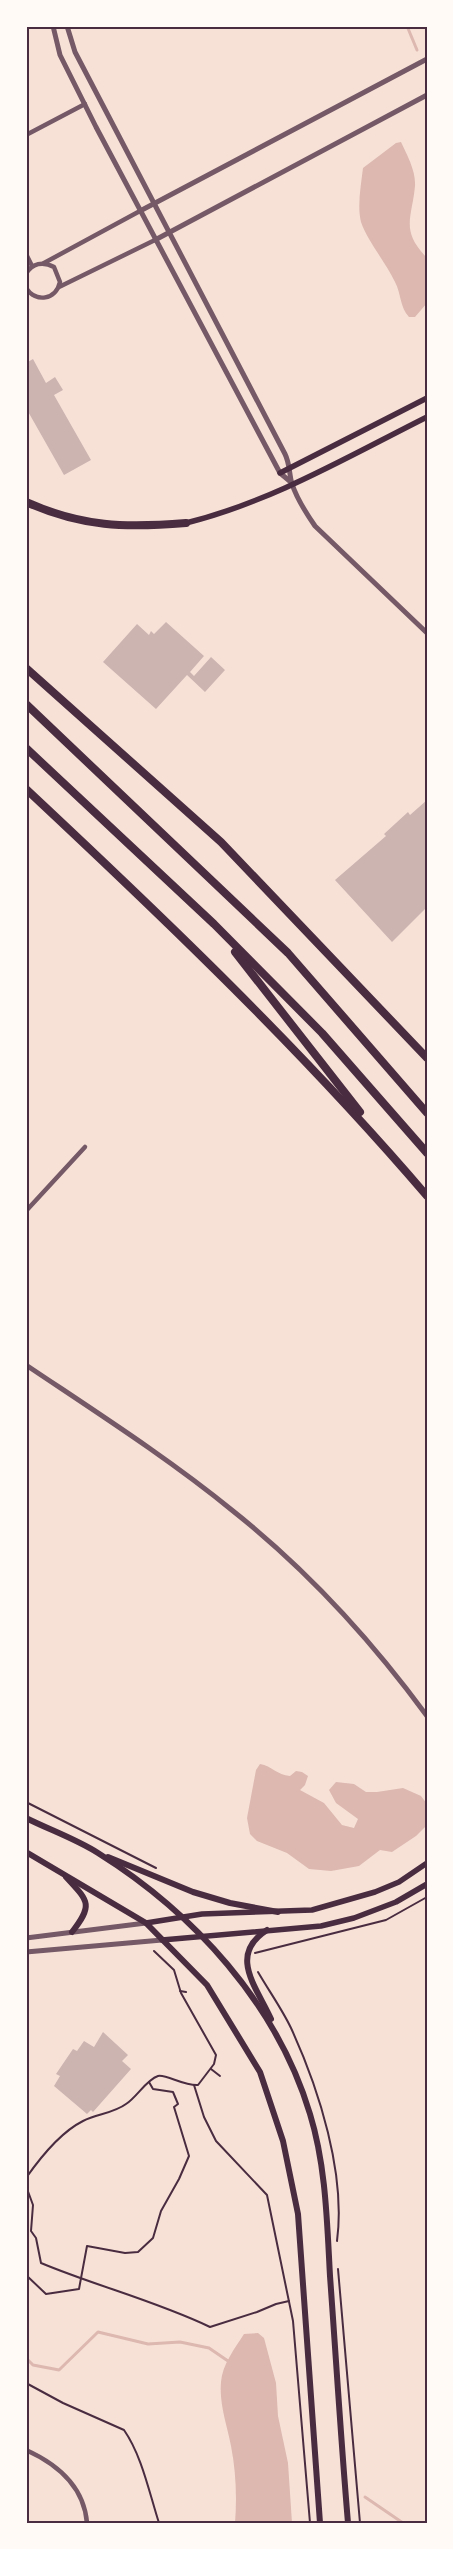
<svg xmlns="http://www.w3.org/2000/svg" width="453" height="2549" viewBox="0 0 453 2549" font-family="Figtree,sans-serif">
<rect width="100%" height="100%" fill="#f7e1d7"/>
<g fill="#dcb8b0">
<path d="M401 142C407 155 416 171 415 186 412 218 400 230 427 258V303L415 317H409C400 308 401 293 395 282 386 263 367 240 361 222 357 206 361 185 363 168L396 143Z"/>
<path d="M260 1764C272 1766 277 1775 290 1776L296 1771 302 1772 308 1776 305 1785 300 1790 324 1803 342 1825 354 1828 358 1819 336 1803 329 1790 336 1782 354 1784 366 1792H377L403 1788 421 1796 427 1804V1825L416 1836 392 1852 380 1850 359 1866 331 1871 309 1869 287 1853 257 1841 250 1834 247 1818 256 1770Z"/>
<path d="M258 2333 264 2338 276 2383 278 2416 288 2463 292 2523H235C237 2498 236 2471 231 2446 227 2425 219 2404 221 2382 222 2365 235 2348 244 2334Z"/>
</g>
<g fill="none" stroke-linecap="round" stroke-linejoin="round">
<g stroke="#dcb8b0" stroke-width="3">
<path d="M407 26 417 50"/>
<path d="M26 2358 33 2365 59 2370 98 2332 148 2344 180 2342 209 2348 228 2361"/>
<path d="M365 2497 403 2523"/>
</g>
</g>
<g fill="#ccb4b1">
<path d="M33 359 46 383 55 377 63 390 54 395 91 460 64 475 26 408V363Z"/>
<path d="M166 622 204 656 190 672 194 676 211 657 225 670 205 692 187 675 156 709 103 662 137 624 149 635 151 631 154 634Z"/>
<path d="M427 800V907L392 942 335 880 386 836 384 834 408 812 410 815Z"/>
<path d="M103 2032 128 2055 122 2061 131 2069 93 2112 91 2110 87 2114 54 2086 60 2076 56 2074 73 2049 77 2051 84 2041 94 2047Z"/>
</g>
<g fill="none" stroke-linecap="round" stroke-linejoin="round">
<g stroke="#4a2c40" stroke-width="2">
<path d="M26 1802 156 1868"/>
<path d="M255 1953 386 1920 427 1897"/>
<path d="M258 1972C269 1991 282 2009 291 2028 319 2089 346 2174 337 2241"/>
<path d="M180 1991 186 1992"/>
<path d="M211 2069 220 2076"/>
<path d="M194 2085 204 2117 216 2141 267 2195 293 2321 310 2523"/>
<path d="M26 2178C40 2158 61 2132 83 2121 97 2114 114 2113 126 2104 137 2097 146 2080 158 2076 166 2074 184 2086 198 2085L214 2064 216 2055 181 1993 174 1970 154 1951"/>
<path d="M26 2186 33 2205 31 2231 36 2238 41 2263C96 2286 156 2301 210 2327L257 2312 276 2304 289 2301"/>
<path d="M338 2269 360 2523"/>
<path d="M26 2275 46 2294 79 2289 87 2246 125 2253 138 2252 153 2238 161 2211 179 2179 189 2156 174 2107 178 2104 173 2092 153 2089 149 2082"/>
<path d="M26 2383 63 2403 124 2430C142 2456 149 2492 159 2523"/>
</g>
<g stroke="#755966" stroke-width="4.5">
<path d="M26 135 85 104"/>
<path d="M26 254 32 266"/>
<path d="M44 263 140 211"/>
<path d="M26 274C32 263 43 261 54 267L60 282C56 300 36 303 26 288"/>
<path d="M59 287 155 240"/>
<path d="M26 1211 85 1147"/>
<path d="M26 2450C57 2464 84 2486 87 2523"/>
</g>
<g stroke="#755966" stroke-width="5">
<path d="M53 26 60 55 96 127 280 473 292 483"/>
<path d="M67 26 75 52 285 454C290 464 289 474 292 484 297 499 306 513 315 526L427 633"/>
<path d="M140 211 427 59"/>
<path d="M155 240 427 95"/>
<path d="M26 1365C96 1412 168 1458 233 1511 306 1569 372 1641 427 1716"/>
<path d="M26 1938 146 1923"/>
<path d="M26 1952 162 1940"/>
</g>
<g stroke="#4a2c40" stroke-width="5.5">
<path d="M280 473 427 398"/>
<path d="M186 523C271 502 349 456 427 417"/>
<path d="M146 1923 202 1914 312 1910 375 1892 399 1882 427 1863"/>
<path d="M162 1940 321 1926 354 1918 396 1902 427 1884"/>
</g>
<g stroke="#4a2c40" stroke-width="6">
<path d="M26 1818C50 1830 76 1839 98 1853 194 1913 277 2004 310 2114 326 2166 327 2222 330 2276 336 2358 341 2441 348 2523"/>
<path d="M26 1852 146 1923 207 1985 260 2072 283 2141 298 2214 320 2523"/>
<path d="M108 1857 193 1892 230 1903 278 1912"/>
<path d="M66 1877C88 1901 94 1904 72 1932"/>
<path d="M267 1930C228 1955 256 1986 271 2019"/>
</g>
<g stroke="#4a2c40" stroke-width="8">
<path d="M26 502C82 527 125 528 186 523"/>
<path d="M26 668 221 842 427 1058"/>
<path d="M26 704 288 953 427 1113"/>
<path d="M26 748 214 924 322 1033 427 1153"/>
<path d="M26 789C165 919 303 1051 427 1196"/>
<path d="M235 952 360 1112"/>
</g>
</g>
<rect width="453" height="2549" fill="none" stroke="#fffaf5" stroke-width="55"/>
<rect x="28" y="28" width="398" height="2494" fill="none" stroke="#4a2c40" stroke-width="2"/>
</svg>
